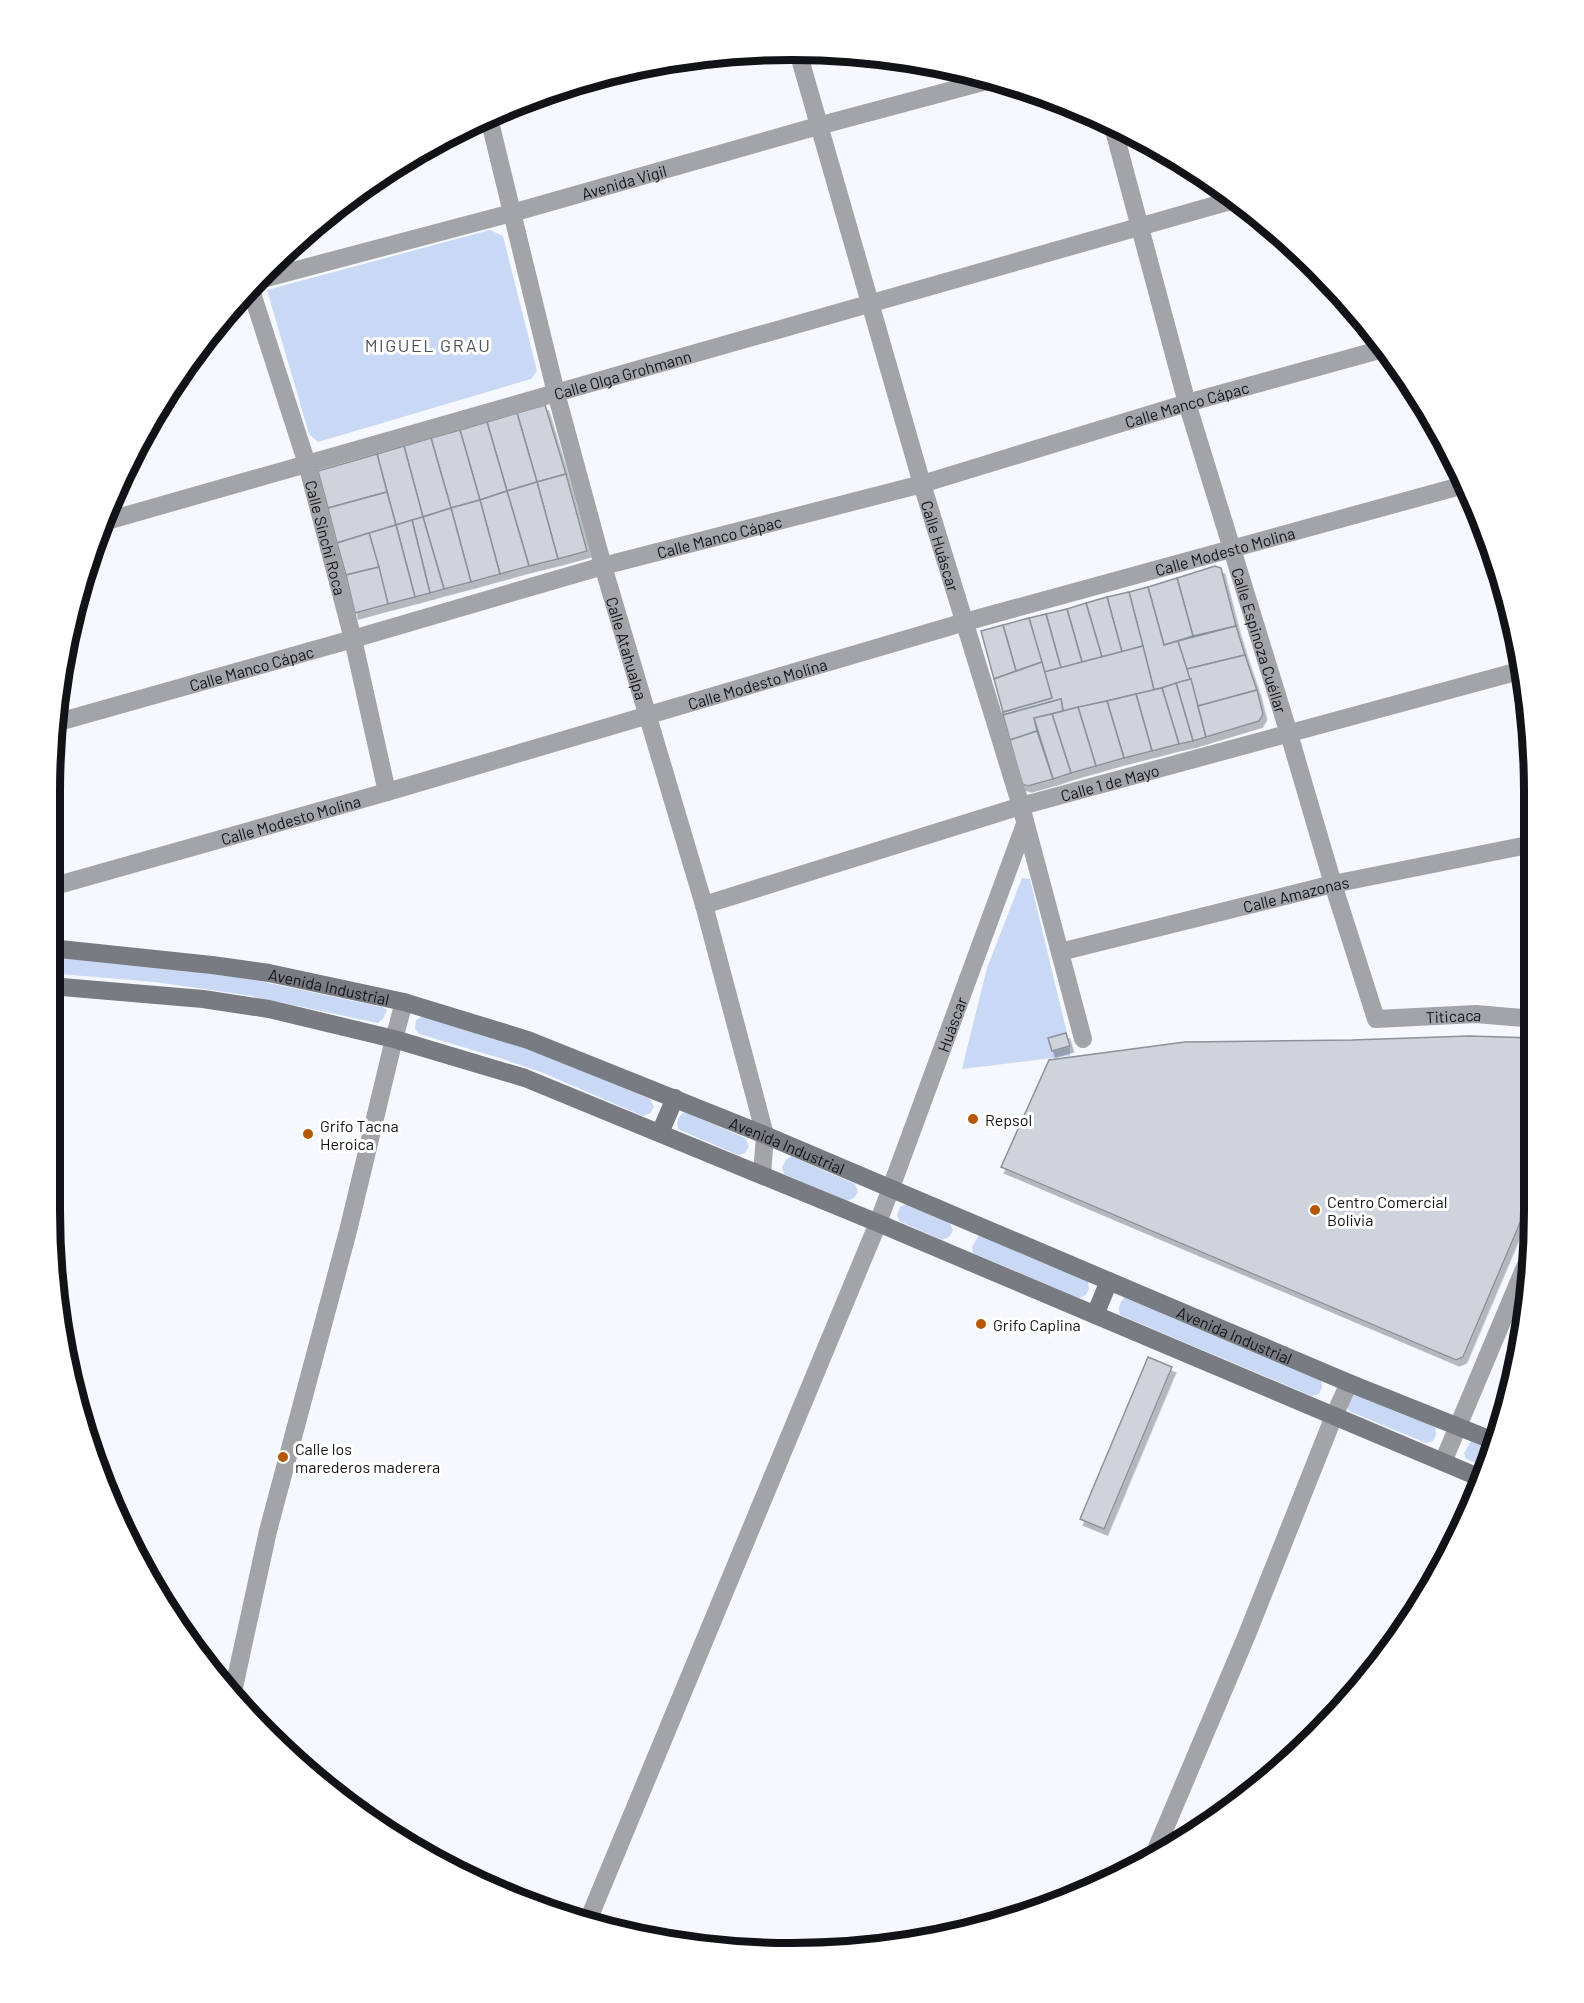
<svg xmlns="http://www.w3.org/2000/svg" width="1584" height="2003" viewBox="0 0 1584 2003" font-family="Barlow,sans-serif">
<defs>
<filter id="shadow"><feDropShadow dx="3.5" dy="6" stdDeviation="0" flood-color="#0004"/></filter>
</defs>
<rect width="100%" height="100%" fill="#f5f9ff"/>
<g fill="#c9d8f4">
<path d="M490 230 503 236 537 371 531 379 318 442 309 434 267 290Z"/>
<path d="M1022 878 1030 879 1070 1046V1056L962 1069 987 968Z"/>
<path d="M56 957 160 967 249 979 382 1007 387 1010 383 1019 378 1023 246 995 155 982 60 974 55 971 54 962Z"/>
<path d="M423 1016 510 1041 650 1099 654 1107 650 1113 643 1116 541 1072 503 1059 419 1034 415 1029 416 1020Z"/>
<path d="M685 1112 745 1138 749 1146 745 1153 738 1155 678 1129C676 1121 678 1116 685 1112Z"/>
<path d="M791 1156 855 1184 858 1192 854 1198 847 1201 784 1174 782 1167 786 1160Z"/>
<path d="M906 1204 950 1223 953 1231 949 1237 942 1240 899 1221 897 1215 900 1207Z"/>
<path d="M979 1235 1088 1281 1089 1289 1086 1295 1079 1298 973 1253 972 1247Z"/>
<path d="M1125 1297 1321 1379 1322 1387 1319 1394 1312 1396 1120 1315C1118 1307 1119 1303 1125 1297Z"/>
<path d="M1354 1394 1435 1426 1436 1434 1433 1441 1426 1443 1349 1411 1347 1405 1350 1397Z"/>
<path d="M1471 1441 1492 1450 1486 1467 1466 1459 1464 1453Z"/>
</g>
<g fill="#ced3dc" stroke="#8c919a" stroke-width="1.5" filter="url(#shadow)">
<path d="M545 405 566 474 537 482 517 413Z"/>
<path d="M517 413 537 482 507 491 487 422Z"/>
<path d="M487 422 507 491 480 500 460 430Z"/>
<path d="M460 430 480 500 451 508 431 438Z"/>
<path d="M431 438 451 508 423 517 404 446Z"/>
<path d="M404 446 423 517 396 525 377 454Z"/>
<path d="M377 454 387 492 328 508 318 471Z"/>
<path d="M566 474 587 551 558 559 537 482Z"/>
<path d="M537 482 558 559 529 566 507 491Z"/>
<path d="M507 491 529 566 500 574 480 500Z"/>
<path d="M387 492 396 525 337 543 328 508Z"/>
<path d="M480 500 500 574 471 582 451 508Z"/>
<path d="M451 508 471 582 444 589 423 517Z"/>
<path d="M423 517 444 589 430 593 412 520Z"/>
<path d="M412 520 430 593 415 597 396 525Z"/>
<path d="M396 525 415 597 388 604 369 533Z"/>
<path d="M369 533 379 567 346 575 337 543Z"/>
<path d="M1215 566 1221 568 1236 626 1193 636 1177 578Z"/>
<path d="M379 567 388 604 355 613 346 575Z"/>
<path d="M1177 578 1193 636 1164 645 1148 587Z"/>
<path d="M1148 587 1164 645 1178 641 1191 679 1154 690 1129 592Z"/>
<path d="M1129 592 1143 646 1122 652 1107 597Z"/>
<path d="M1107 597 1122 652 1102 657 1086 603Z"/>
<path d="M1086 603 1102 657 1082 662 1067 609Z"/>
<path d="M1067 609 1082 662 1061 668 1046 614Z"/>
<path d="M1046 614 1061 668 1044 672 1029 618Z"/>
<path d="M1029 618 1042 662 1016 671 1003 625Z"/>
<path d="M1003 625 1016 671 994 679 981 631Z"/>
<path d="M1236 626 1245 655 1187 669 1178 641Z"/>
<path d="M1143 646 1154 690 1063 711 1061 699 1003 715V712L1052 698 1044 672Z"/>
<path d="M1245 655 1257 690 1198 706 1187 669Z"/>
<path d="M1042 662 1052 698 1003 712 994 679Z"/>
<path d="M1191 679 1206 737 1193 741 1176 683Z"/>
<path d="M1176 683 1193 741 1179 744 1162 688Z"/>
<path d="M1162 688 1179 744 1152 751 1136 694Z"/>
<path d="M1257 690 1263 714 1259 721 1206 737 1198 706Z"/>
<path d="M1136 694 1152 751 1124 758 1107 701Z"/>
<path d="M1061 699 1063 711 1034 718 1037 731 1010 740 1003 715Z"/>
<path d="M1107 701 1124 758 1096 766 1078 707Z"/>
<path d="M1078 707 1096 766 1071 773 1052 714Z"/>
<path d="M1052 714 1071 773 1053 779 1034 718Z"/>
<path d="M1037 731 1053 779 1028 786 1022 784 1010 740Z"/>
<path d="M1066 1033 1070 1046 1052 1051 1048 1038Z"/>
<path d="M1469 1036 1534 1038V1190L1463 1357 1456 1360 1001 1167 1049 1060 1185 1042 1352 1040Z"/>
<path d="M1148 1357 1172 1367 1104 1529 1080 1519Z"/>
</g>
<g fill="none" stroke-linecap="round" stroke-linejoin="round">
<g stroke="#a2a4a8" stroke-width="18">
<path id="s1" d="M798 52 922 484 1021 806 1083 1039"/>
<path id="s2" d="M489 118 556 393 603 566 704 905 765 1135 762 1175"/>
<path id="s3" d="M1112 123 1187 403 1289 734 1333 884 1376 1019 1476 1014 1534 1019"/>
<path id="s4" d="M255 281 512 213 818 126 994 79"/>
<path id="s5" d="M250 287 307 464 353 639 387 792"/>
<path id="s6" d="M103 522 1237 199"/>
<path id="s7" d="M55 723 353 639 603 566 922 484 1187 403 1383 349"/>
<path id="s8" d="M51 887 387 792 965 622 1464 485"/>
<path id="s9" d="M704 905 1021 806 1519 671"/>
<path id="s10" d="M1060 952 1333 884 1533 844"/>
<path d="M1443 1462 1530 1255"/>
<path d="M233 1692 268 1531 348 1231 394 1039 404 1002"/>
<path d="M1152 1859 1246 1637 1334 1416 1349 1383"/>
<path id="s11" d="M587 1923 878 1223 1025 824"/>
</g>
<g stroke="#787b81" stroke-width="18">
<path id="s12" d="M50 948 212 965 269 973 404 1002 528 1040 765 1135 1349 1383 1494 1441"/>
<path d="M50 986 203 999 269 1009 394 1039 525 1078 878 1223 1483 1479"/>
<path d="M660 1133 675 1098"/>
<path d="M1095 1315 1109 1281"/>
</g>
</g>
<g fill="#b55800" stroke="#fff" stroke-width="2">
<circle cx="973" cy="1119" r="6"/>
<circle cx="308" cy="1134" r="6"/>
<circle cx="1315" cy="1210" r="6"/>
<circle cx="981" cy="1324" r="6"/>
<circle cx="283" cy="1457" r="6"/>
</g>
<g text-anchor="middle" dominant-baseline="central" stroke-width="6" stroke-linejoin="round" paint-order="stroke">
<g font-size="16" fill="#111316" stroke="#fff">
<text stroke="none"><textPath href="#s4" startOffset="382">Avenida Vigil</textPath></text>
<text stroke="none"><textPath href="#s6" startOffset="540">Calle Olga Grohmann</textPath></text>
<text stroke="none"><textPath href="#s7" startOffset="1176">Calle Manco Cápac</textPath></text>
<text stroke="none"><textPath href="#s7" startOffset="690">Calle Manco Cápac</textPath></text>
<text stroke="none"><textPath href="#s5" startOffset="262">Calle Sinchi Roca</textPath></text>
<text stroke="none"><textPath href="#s1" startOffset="514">Calle Huáscar</textPath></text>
<text stroke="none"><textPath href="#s8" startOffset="1221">Calle Modesto Molina</textPath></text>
<text stroke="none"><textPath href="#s3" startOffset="538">Calle Espinoza Cuéllar</textPath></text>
<text stroke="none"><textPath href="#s2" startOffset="548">Calle Atahualpa</textPath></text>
<text stroke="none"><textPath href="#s7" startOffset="204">Calle Manco Cápac</textPath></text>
<text stroke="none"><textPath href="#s8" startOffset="735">Calle Modesto Molina</textPath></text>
<text stroke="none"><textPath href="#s9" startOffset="424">Calle 1 de Mayo</textPath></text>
<text stroke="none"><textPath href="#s8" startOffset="249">Calle Modesto Molina</textPath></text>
<text stroke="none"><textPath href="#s10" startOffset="243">Calle Amazonas</textPath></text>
<text stroke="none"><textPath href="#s12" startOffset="282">Avenida Industrial</textPath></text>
<text stroke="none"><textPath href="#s3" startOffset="1012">Titicaca</textPath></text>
<text stroke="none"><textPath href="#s11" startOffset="970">Huáscar</textPath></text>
<text stroke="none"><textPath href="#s12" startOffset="768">Avenida Industrial</textPath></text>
<text stroke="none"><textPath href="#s12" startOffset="1254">Avenida Industrial</textPath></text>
</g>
<g font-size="16" fill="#111316" stroke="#fff" text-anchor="start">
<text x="985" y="1119">Repsol</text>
<text x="320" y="1125">Grifo Tacna<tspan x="320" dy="18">Heroica</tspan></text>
<text x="1327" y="1201">Centro Comercial<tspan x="1327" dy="18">Bolivia</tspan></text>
<text x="993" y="1324">Grifo Caplina</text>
<text x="295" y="1448">Calle los<tspan x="295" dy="18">marederos maderera</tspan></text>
</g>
<g font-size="18" letter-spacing="1.5" fill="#4e525a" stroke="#fff">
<text x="428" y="345">MIGUEL GRAU</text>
</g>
</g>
<path d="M0 0H1584V2003H0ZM792 60H792A732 732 0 0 1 1524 792V1211A732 732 0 0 1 792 1943H792A732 732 0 0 1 60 1211V792A732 732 0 0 1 792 60Z" fill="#fff" fill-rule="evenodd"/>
<path fill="none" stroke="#111316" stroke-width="8" d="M792 60H792A732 732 0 0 1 1524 792V1211A732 732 0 0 1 792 1943H792A732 732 0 0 1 60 1211V792A732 732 0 0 1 792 60Z"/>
</svg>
